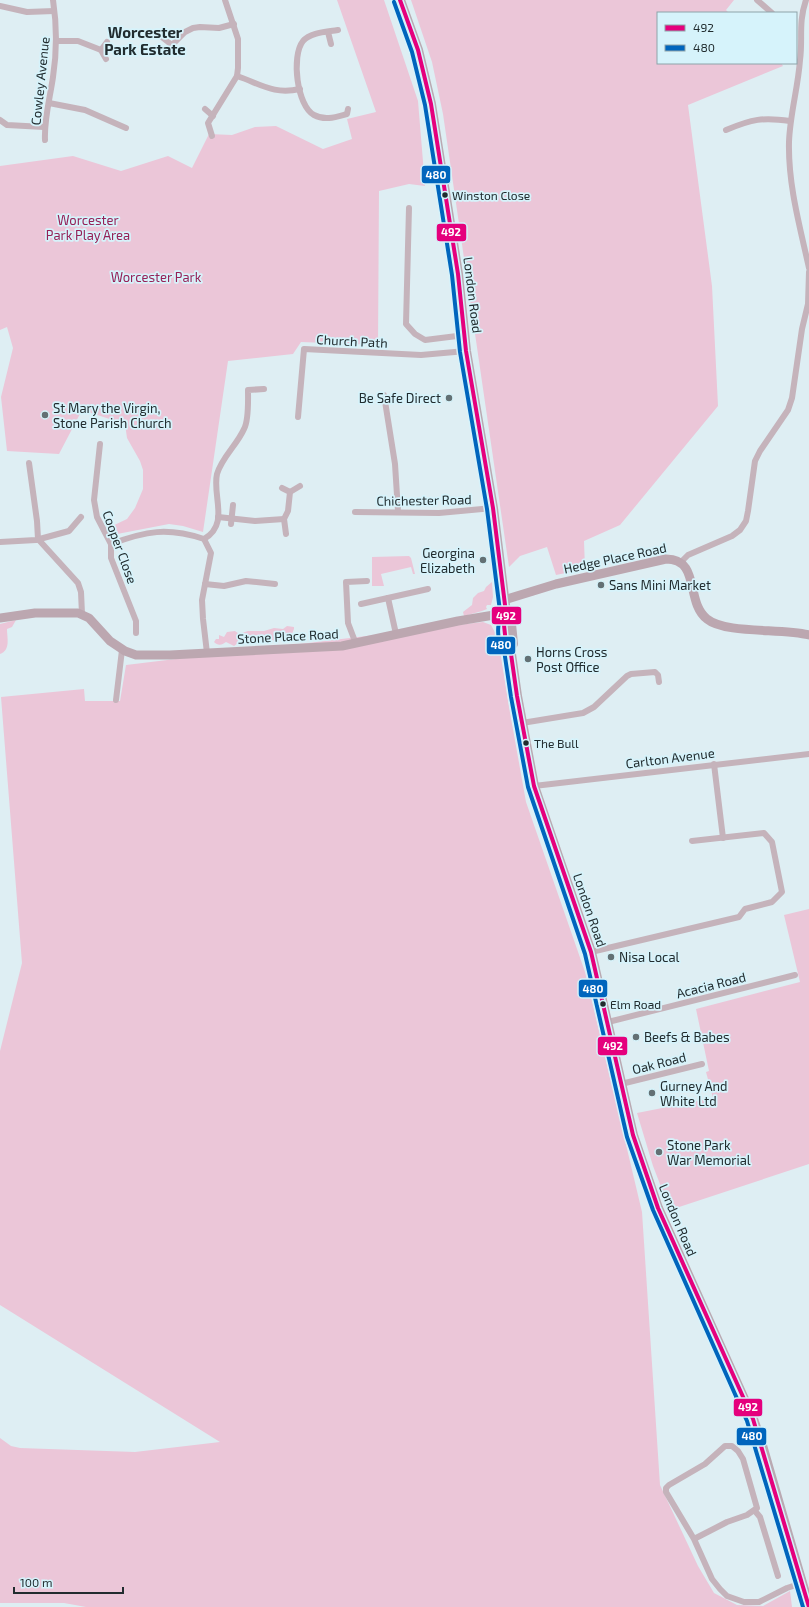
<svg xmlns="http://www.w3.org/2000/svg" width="809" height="1607" viewBox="0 0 809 1607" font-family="'Exo 2',sans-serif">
<rect width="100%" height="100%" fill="#deeef3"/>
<g fill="#ebc6d8">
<path d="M337 0H384L418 101 425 186 409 184 379 191 378 345 301 342 293 354 228 361 203 532 183 526 169 524 112 535 106 529 127 519 135 508 143 489V470L140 461 127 438 125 424 82 410 59 454 7 451 1 397 13 348 7 327 0 330V166L73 156 121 171 168 156 192 168 209 134 232 135 255 127 276 126 323 149 352 139 347 119 376 112Z"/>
<path d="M411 0H734L726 10 729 13H658V63H781L783 66 688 105 712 286 718 406 620 525 584 541 585 569 556 575 547 547 520 556 509 567 443 114 432 62Z"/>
<path d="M409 556 411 558 415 574H413L411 567 381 574 384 586H372V557Z"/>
<path d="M492 582 493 597 491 605H487L486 607 487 609 482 611 464 616 463 612 472 605 473 598 478 593 484 591 486 587Z"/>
<path d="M16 620 12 627 7 629C7 638 11 650 0 654V624Z"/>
<path d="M483 622 491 625 498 638 509 707 526 802 585 972 642 1212 660 1485 698 1566 714 1593 737 1605 763 1606 790 1591 792 1607H86L64 1603H0V1438L11 1446 20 1448 135 1452 220 1442 0 1305V1051L22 963 1 697 84 689 85 701H120L126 665Z"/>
<path d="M287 626 294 627V629L291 636 285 640 280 639 275 641 268 638 262 643H258L256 644 248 643 247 640 246 642 238 640V643L234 646 226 642C222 645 218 646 214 642L216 639H219V635L224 637 227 632 235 631 239 634 248 631H264L274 628 283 629Z"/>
<path d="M809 909V1164L670 1210 653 1166 637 1113 713 1098 706 1072 709 1071 696 1009 800 982 784 915Z"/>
</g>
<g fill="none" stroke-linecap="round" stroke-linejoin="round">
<g stroke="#c5b3bb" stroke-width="6">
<path d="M757 0 772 13"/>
<path d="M806 0C798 23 803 39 800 60 798 88 790 114 789 142 788 185 800 227 809 268"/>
<path d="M0 6 27 12 54 11"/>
<path d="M338 30C327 32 311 32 303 41 291 56 297 106 314 115 325 121 336 117 347 114L348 109"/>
<path d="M328 32 331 44"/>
<path d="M163 38 172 45"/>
<path d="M57 41H78L101 50"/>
<path d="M179 53 172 45 185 32 193 28 200 27 219 28 234 24"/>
<path d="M106 59 101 50 107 42"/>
<path d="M237 76C261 84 273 95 300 89"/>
<path d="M49 103 85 110 126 128"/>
<path d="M205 109 213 116"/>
<path d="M0 120 7 125 44 127"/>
<path d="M726 130C752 119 763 117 790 121"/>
<path d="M212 136 208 123 237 76 238 68V39L225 0"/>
<path d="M45 140C44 119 50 98 53 77 57 51 57 26 53 0"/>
<path d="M409 208 406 324 415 334 425 340 465 335"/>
<path d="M384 395 395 464 398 511"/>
<path d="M298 417 304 349 421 355 466 351"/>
<path d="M100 444 94 500 97 517 111 544V558L136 621V633"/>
<path d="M29 463 37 521 38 539 78 583 81 592 82 614"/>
<path d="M282 488 290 492 288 511 284 519 286 534"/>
<path d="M290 492 300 486"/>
<path d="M355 512 439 513 493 508"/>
<path d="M218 517 255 521 284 519"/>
<path d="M231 524 233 505"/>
<path d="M204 539C230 524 212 496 217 474 222 457 237 445 244 429 249 420 248 401 248 390L264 389"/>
<path d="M0 542 36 540 69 531 81 517"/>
<path d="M111 544C146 531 167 527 204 539L211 553 202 600 203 619 207 653"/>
<path d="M681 562 688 555 732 536 740 530 746 521 748 511 755 461 760 451 788 410 792 398 802 329 808 304 809 272"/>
<path d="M205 584 224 586 246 581 275 584"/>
<path d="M388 598 396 634"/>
<path d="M361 604 428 589"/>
<path d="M356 644 348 623 346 582 367 581"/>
<path d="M116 700 122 650"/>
<path d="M522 723 583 713 594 707 627 676 631 674 655 672 658 675 659 682"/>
<path d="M714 764 723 838"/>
<path d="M534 786 809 754"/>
<path d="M591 952 739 917 745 909 772 902 782 892 772 842 764 833 692 841"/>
<path d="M608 1022 795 975"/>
<path d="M621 1084 702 1064"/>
<path d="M755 1511 760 1517 778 1576"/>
<path d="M694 1539 727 1522 747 1515 757 1508 743 1459 738 1451 732 1446H725L705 1464 669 1485 666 1488V1492L694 1539 712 1579 720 1589 727 1596 744 1602H759L787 1588 802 1583"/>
</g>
<g stroke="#bca7b0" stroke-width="9">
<path d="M504 600 556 584 666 559C701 559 685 602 707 619 725 634 783 628 809 635"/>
<path d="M0 618 35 613H78L89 618 110 641 125 651 136 655H170L342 646 458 621 506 613"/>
</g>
<path stroke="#baa9b2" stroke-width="10" d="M400 0 418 50 431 104 458 274 466 351 493 508 507 621 511 624 513 644 510 647 517 696 534 786 591 952 633 1135 658 1208 753 1419 761 1442 809 1607"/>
<defs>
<path id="bus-1" d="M400 0 418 50 431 104 458 274 466 351 493 508 507 621 504 625 506 644 510 647 517 696 534 786 591 952 633 1135 658 1208 753 1419 809 1607"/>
<path id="bus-2" d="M394 2 412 52 425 105 452 275 460 352 487 509 501 619C496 626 498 645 504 650L511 697 528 787 585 954 627 1137 653 1210 747 1421 803 1607"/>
</defs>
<use href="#bus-1" stroke="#d6f3fb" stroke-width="7"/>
<use href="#bus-2" stroke="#d6f3fb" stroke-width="7"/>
<use href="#bus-1" stroke="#e5007d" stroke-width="4"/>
<use href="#bus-2" stroke="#0065bd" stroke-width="4"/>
</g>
<g fill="#212c2f" stroke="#d6f3fb" stroke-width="1.5">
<circle cx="445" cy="195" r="3.5"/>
<circle cx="526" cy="743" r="3.5"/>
<circle cx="603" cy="1004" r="3.5"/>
</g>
<g fill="#637074" stroke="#d6f3fb" stroke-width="1.5">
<circle cx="449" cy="398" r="4"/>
<circle cx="45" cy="415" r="4"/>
<circle cx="483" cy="560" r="4"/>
<circle cx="601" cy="585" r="4"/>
<circle cx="528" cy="659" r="4"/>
<circle cx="611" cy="957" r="4"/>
<circle cx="636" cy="1037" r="4"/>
<circle cx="652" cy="1093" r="4"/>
<circle cx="659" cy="1152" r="4"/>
</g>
<g text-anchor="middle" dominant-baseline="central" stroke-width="3.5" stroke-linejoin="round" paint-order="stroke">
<g font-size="12" fill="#212c2f" stroke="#d6f3fb" text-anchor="start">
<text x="452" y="195">Winston Close</text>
<text x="534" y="743">The Bull</text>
<text x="610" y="1004">Elm Road</text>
</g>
<g font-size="13" fill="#212c2f" stroke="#d6f3fb">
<text transform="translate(40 81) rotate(-84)">Cowley Avenue</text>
<text transform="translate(473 295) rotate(83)">London Road</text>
<text transform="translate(352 341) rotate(3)">Church Path</text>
<text transform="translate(424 500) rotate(-1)">Chichester Road</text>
<text transform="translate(120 547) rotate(70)">Cooper Close</text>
<text transform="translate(615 558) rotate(-12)">Hedge Place Road</text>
<text transform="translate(288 636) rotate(-3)">Stone Place Road</text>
<text transform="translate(670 758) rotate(-7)">Carlton Avenue</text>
<text transform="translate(590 910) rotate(71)">London Road</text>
<text transform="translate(711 985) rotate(-14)">Acacia Road</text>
<text transform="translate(659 1063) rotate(-14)">Oak Road</text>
<text transform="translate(678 1220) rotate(67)">London Road</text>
</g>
<g font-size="13" fill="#952057" stroke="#d6f3fb">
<text x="88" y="220">Worcester<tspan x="88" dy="15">Park Play Area</tspan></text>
<text x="156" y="277">Worcester Park</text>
</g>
<g font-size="13" fill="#212c2f" stroke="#d6f3fb" text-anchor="start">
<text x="441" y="398" text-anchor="end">Be Safe Direct</text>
<text x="53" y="408">St Mary the Virgin,<tspan x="53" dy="15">Stone Parish Church</tspan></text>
<text x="475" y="553" text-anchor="end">Georgina<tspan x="475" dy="15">Elizabeth</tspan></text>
<text x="609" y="585">Sans Mini Market</text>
<text x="536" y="652">Horns Cross<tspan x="536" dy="15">Post Office</tspan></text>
<text x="619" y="957">Nisa Local</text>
<text x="644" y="1037">Beefs &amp; Babes</text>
<text x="660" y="1086">Gurney And<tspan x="660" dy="15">White Ltd</tspan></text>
<text x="667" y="1145">Stone Park<tspan x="667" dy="15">War Memorial</tspan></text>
</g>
<g font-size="15" font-weight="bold" fill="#212c2f" stroke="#d6f3fb">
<text x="145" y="32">Worcester<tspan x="145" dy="17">Park Estate</tspan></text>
</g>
</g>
<g stroke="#d6f3fb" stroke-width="1.5">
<rect x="421" y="165" width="30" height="19" rx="4" fill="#0065bd"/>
<rect x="436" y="223" width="31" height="19" rx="4" fill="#e5007d"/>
<rect x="491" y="606" width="31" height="19" rx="4" fill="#e5007d"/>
<rect x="486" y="636" width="30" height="19" rx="4" fill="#0065bd"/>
<rect x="578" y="979" width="30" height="19" rx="4" fill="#0065bd"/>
<rect x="597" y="1036" width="31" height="20" rx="4" fill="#e5007d"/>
<rect x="733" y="1398" width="30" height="19" rx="4" fill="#e5007d"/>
<rect x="736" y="1427" width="31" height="19" rx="4" fill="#0065bd"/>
</g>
<g font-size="11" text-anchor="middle" font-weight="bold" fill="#fff">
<text x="436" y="179">480</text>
<text x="451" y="236">492</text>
<text x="506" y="620">492</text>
<text x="501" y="649">480</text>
<text x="593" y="993">480</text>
<text x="613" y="1050">492</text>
<text x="748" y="1411">492</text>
<text x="752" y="1440">480</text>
</g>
<rect x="657" y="12" width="140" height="52" fill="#d6f3fb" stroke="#8ea3a9"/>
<rect x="665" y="25" width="20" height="6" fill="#e5007d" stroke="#8ea3a9"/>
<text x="693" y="32" font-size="12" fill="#212c2f">492</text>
<rect x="665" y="45" width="20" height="6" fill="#0065bd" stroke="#8ea3a9"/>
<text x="693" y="52" font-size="12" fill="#212c2f">480</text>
<path d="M14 1587v6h109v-6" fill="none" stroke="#212c2f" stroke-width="2"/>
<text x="20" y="1587" font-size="12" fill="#212c2f" stroke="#d6f3fb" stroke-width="3" paint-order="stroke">100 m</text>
</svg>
